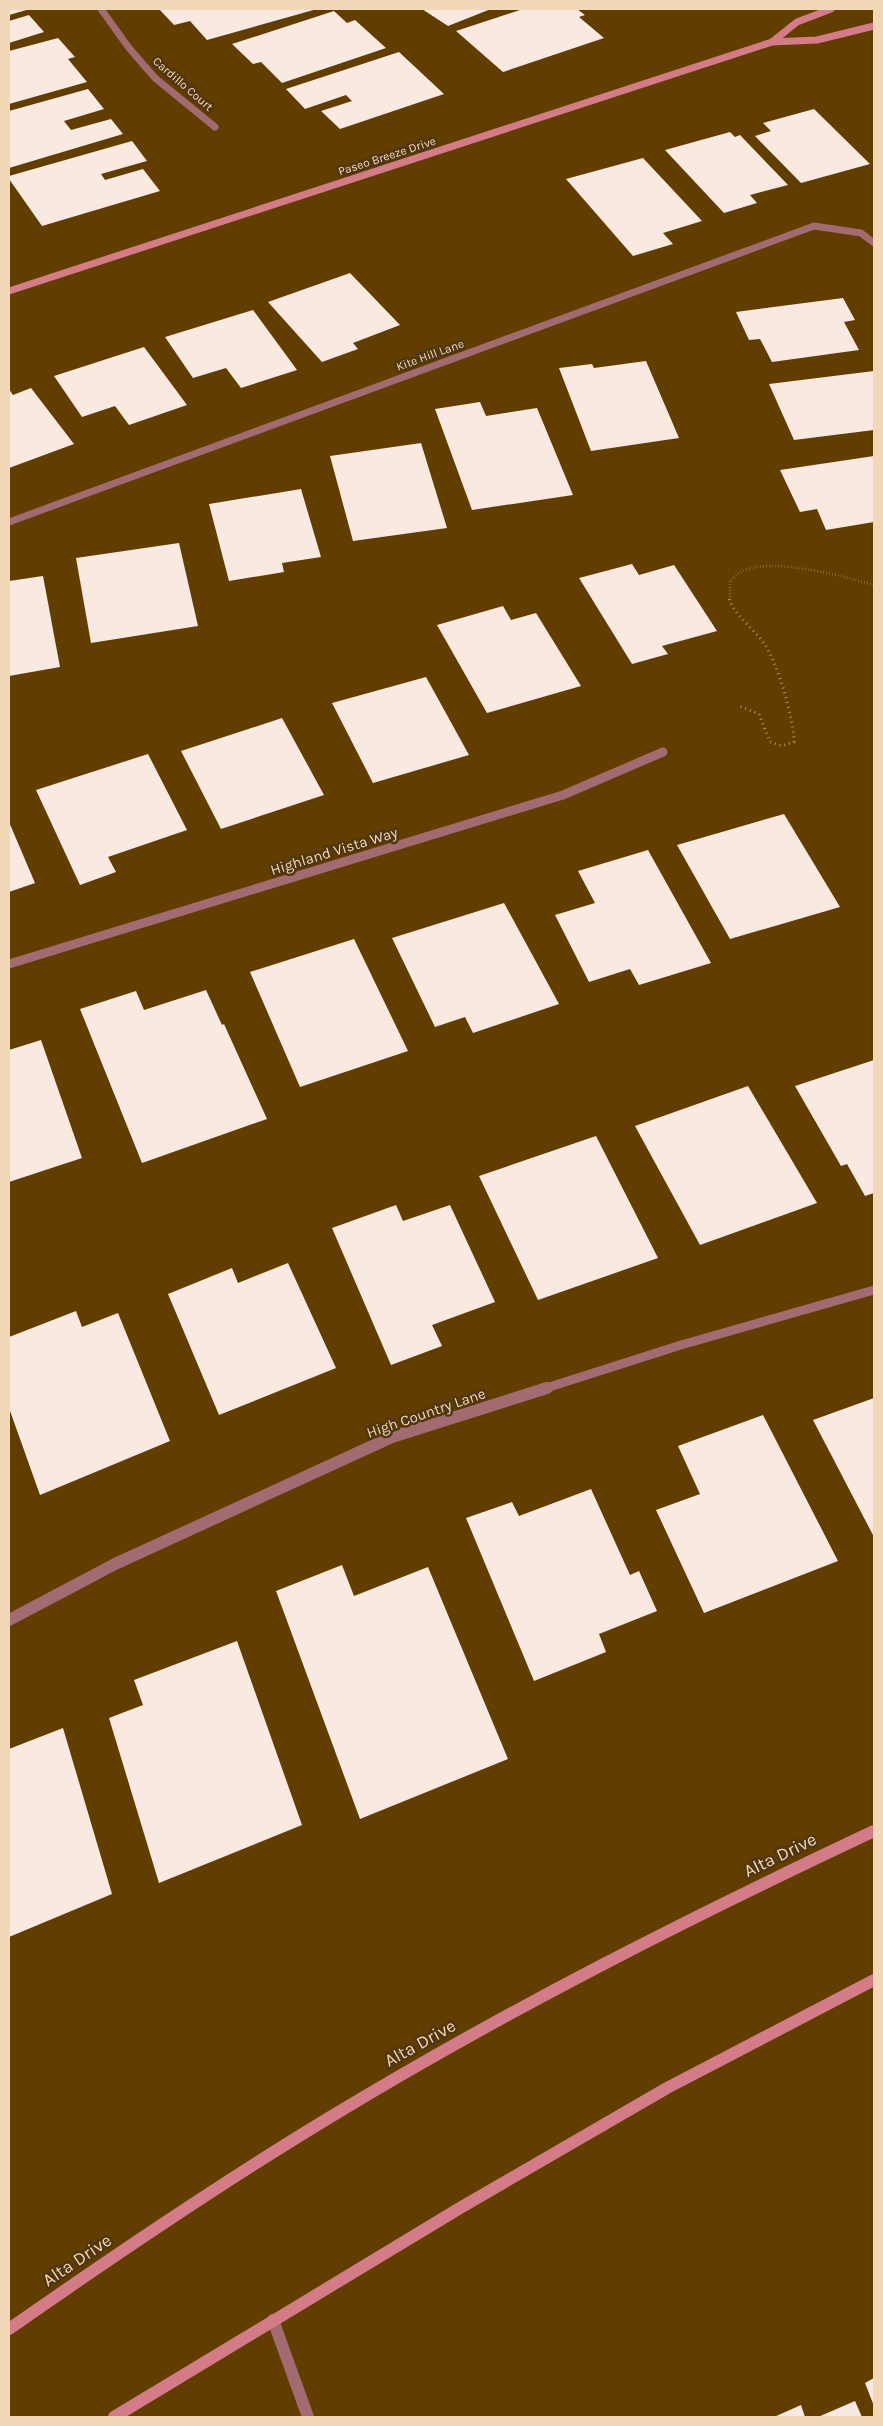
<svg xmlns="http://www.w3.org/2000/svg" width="883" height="2426" viewBox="0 0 883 2426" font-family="Karla,sans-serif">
<rect width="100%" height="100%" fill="#623d00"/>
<g fill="#f9e9e0">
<path d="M9 9H30L9 15Z"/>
<path d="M159 9H317L207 40 190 21 174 25Z"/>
<path d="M422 9H491L448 26Z"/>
<path d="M523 9H577L585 15 579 17 604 38 503 72 456 31Z"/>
<path d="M334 11 347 23 355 20 386 48 282 83 261 62 253 64 232 44Z"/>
<path d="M29 15 44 32 9 43V21Z"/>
<path d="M58 38 75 57 68 59 87 82 9 104V51Z"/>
<path d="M399 52 444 94 340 129 321 111 352 101 346 95 305 109 286 89Z"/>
<path d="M88 89 104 109 64 121 71 130 111 119 123 134 9 168V111Z"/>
<path d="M814 109 870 164 801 183 755 136 771 131 763 123Z"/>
<path d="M730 132 735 137 740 135 788 185 750 195 757 203 724 213 665 150Z"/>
<path d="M132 141 147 161 101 174 105 180 143 169 160 191 42 226 9 179V176Z"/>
<path d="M643 158 702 221 663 233 673 244 633 256 566 179Z"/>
<path d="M350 273 400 325 353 343 358 349 322 362 268 302Z"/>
<path d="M843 298 855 320 844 322 859 350 772 362 760 339 749 340 736 312Z"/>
<path d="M253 310 297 370 241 388 226 368 193 378 165 337Z"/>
<path d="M144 347 187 405 129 425 115 406 82 417 54 376Z"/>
<path d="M646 361 679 438 591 451 559 368 592 364 594 368Z"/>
<path d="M874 371V430L794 440 769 384Z"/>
<path d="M31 388 74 444 9 468V389L13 395Z"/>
<path d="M480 402 486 416 537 408 573 495 472 510 435 409Z"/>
<path d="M421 443 447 528 353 541 330 456Z"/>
<path d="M874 456V522L826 530 817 509 800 512 780 470Z"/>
<path d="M301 489 321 557 282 563 284 572 229 581 209 504Z"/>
<path d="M179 543 198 626 91 643 76 558Z"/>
<path d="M632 564 639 575 674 565 717 631 662 646 668 654 632 664 579 578Z"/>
<path d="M43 576 60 667 9 676V581Z"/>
<path d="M503 606 511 620 536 613 581 686 487 713 437 625Z"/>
<path d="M426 677 469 755 373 783 332 703Z"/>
<path d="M282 718 324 795 221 829 181 751Z"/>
<path d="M148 754 187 830 108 857 116 872 80 885 36 790Z"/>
<path d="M784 814 840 907 730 939 677 845Z"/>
<path d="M9 822 35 883 9 892Z"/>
<path d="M648 850 711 963 639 985 630 969 589 982 555 915 595 903 578 871Z"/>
<path d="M504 903 559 1004 473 1033 465 1017 435 1027 392 938Z"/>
<path d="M354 939 408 1051 300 1087 250 972Z"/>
<path d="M206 990 222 1025 224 1024 267 1119 142 1163 80 1009 136 991 144 1010Z"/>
<path d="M41 1040 82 1158 9 1182V1050Z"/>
<path d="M874 1060V1193L865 1196 847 1164 841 1166 795 1086Z"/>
<path d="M748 1086 817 1203 700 1245 635 1126Z"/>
<path d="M596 1136 658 1258 538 1300 479 1176Z"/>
<path d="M396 1205 403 1221 450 1205 495 1302 432 1325 442 1346 391 1365 332 1228Z"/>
<path d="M288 1263 336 1368 219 1415 168 1294 232 1268 238 1283Z"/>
<path d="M76 1311 82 1327 118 1313 170 1441 40 1495 9 1408V1337Z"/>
<path d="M874 1398V1537L813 1420Z"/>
<path d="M763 1415 838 1561 704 1613 656 1510 700 1494 678 1446Z"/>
<path d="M591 1489 630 1575 639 1571 657 1611 599 1634 606 1652 534 1681 466 1518 512 1502 519 1516Z"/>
<path d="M342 1565 354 1596 428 1567 508 1759 360 1819 276 1591Z"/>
<path d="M237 1641 302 1825 159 1883 109 1718 143 1705 134 1680Z"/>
<path d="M63 1728 112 1894 9 1937V1749Z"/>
<path d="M874 2378V2406L865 2383Z"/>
<path d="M855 2401 862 2417H818Z"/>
<path d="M801 2405 805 2417H774Z"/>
</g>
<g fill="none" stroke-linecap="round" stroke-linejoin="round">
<path stroke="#ae8f60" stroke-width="2.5" stroke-dasharray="0.5 2.5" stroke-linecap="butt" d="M730 600V581C734 578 738 573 742 571 772 557 843 576 874 585"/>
<path stroke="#ae8f60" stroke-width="3" stroke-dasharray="1 4" stroke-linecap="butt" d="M729 599C736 617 752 627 763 642 777 660 794 719 794 742L782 746 770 742 759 714 739 706"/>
<path stroke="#a26a71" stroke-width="12" d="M273 2320 308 2417"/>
<g stroke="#a26a71" stroke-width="7">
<path d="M101 9 129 48 155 78 215 127"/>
<path d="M9 522 814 226 861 233 874 243"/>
</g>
<g stroke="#a26a71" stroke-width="9">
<path d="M9 964 563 795 663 752"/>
<path d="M543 1389 681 1345 874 1290"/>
</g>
<path stroke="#a26a71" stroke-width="12" d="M9 1620 115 1564 392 1437 547 1388"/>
<g stroke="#d37c88" stroke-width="7">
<path d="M772 42 797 22 831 9"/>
<path d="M9 291 772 42 817 40 874 26"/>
</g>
<g stroke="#d37c88" stroke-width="12">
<path d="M9 2329C115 2255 221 2183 332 2116 507 2010 689 1918 874 1831"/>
<path d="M114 2417 460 2208 667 2088 874 1980"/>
</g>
</g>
<g text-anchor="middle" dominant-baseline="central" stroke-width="5" stroke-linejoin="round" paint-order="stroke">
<g font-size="12" fill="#f3d8b7" stroke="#503611">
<text transform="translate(183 84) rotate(41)">Cardillo Court</text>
<text transform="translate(387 156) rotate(-18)">Paseo Breeze Drive</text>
<text transform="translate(430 355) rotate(-20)">Kite Hill Lane</text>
</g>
<g font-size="15" fill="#f3d8b7" stroke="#503611">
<text transform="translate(334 851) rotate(-17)">Highland Vista Way</text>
<text transform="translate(426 1413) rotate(-19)">High Country Lane</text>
</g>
<g font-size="18" fill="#f3d8b7" stroke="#503611">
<text transform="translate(780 1855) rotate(-26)">Alta Drive</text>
<text transform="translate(420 2043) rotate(-29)">Alta Drive</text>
<text transform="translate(77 2260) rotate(-34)">Alta Drive</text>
</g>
</g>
<rect width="883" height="2426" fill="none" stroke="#f3d8b7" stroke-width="20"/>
</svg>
